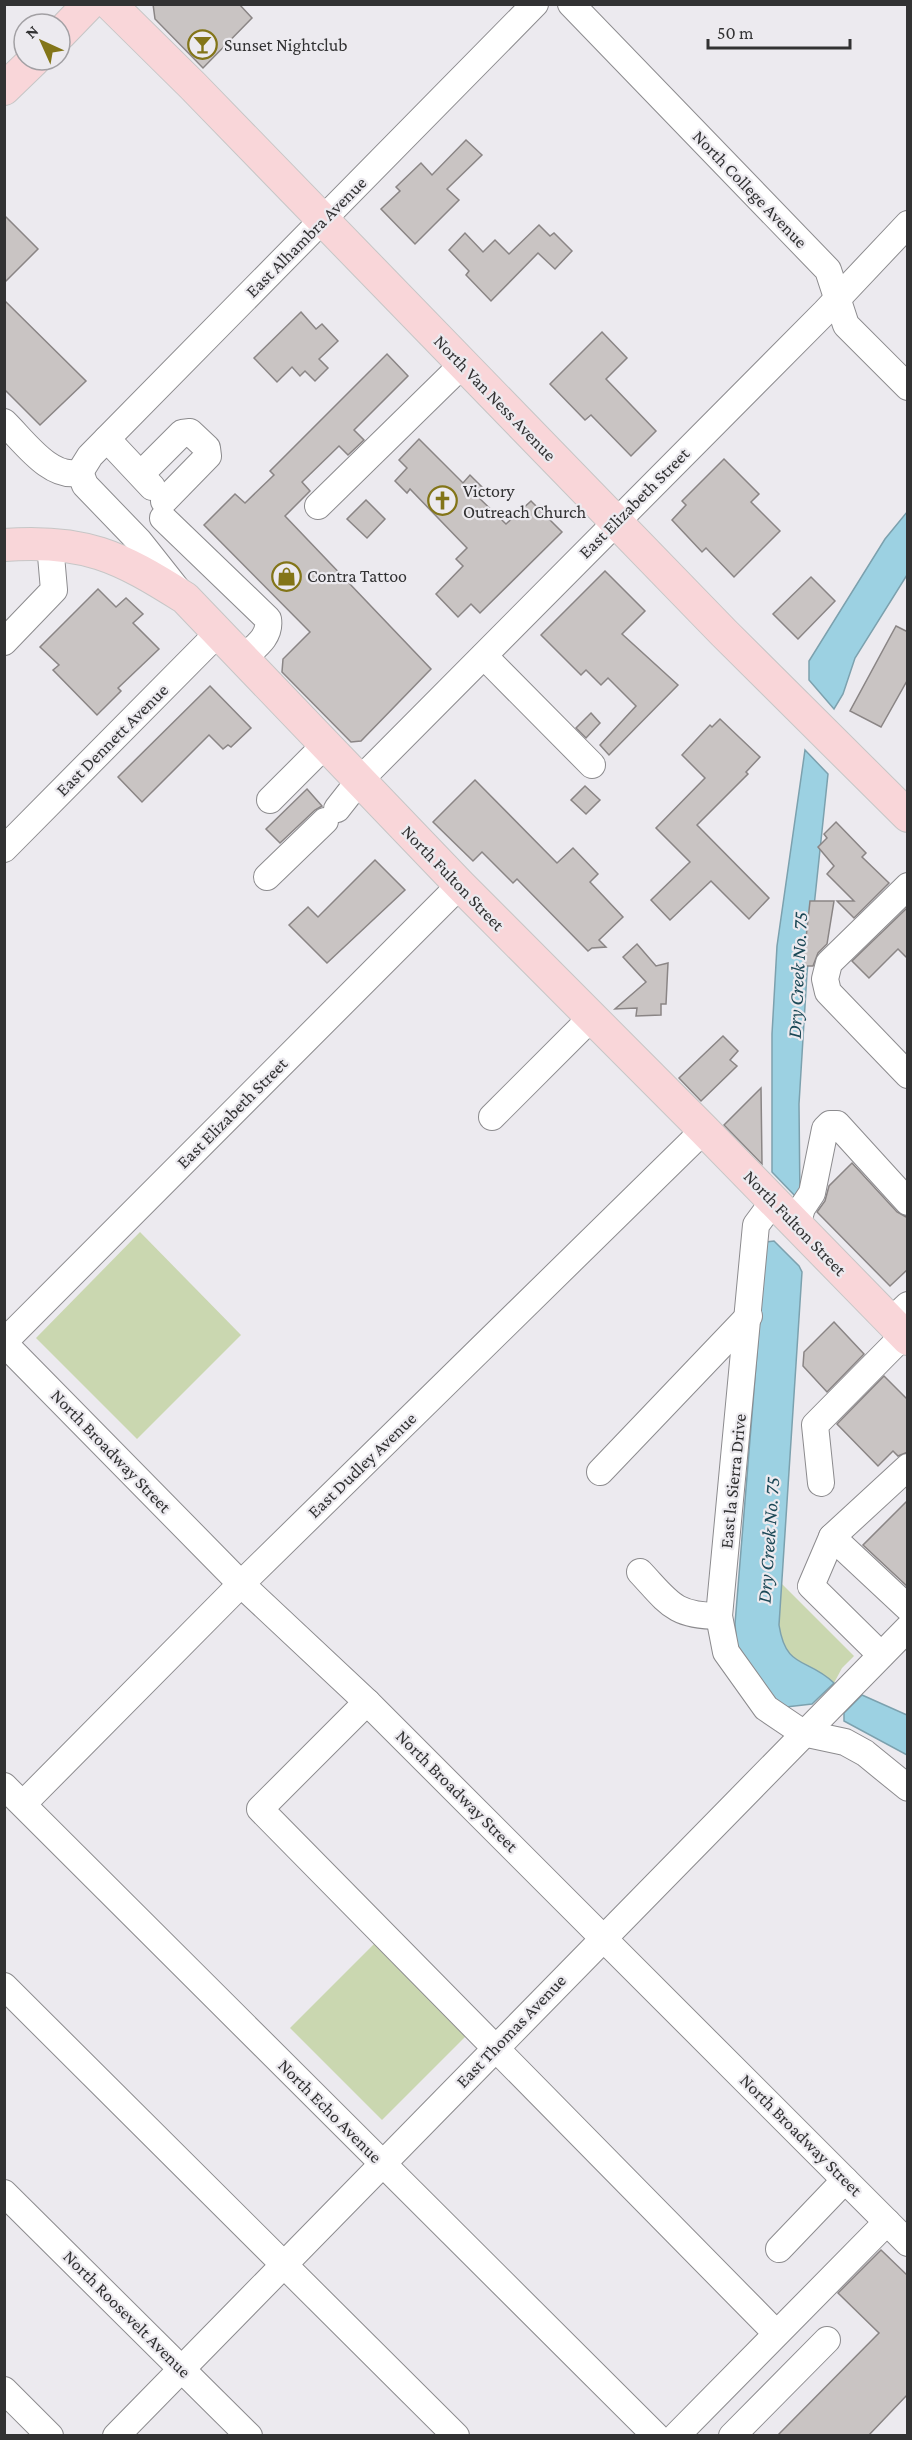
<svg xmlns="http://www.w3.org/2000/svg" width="912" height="2440" viewBox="0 0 912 2440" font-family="'Crimson Pro',serif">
<rect width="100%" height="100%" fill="#eceaef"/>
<g fill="#cad7b0">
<path d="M140 1232 241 1335 137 1439 36 1338Z"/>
<path d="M781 1583 854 1656 842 1668 834 1683C822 1672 806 1669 794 1659 772 1642 780 1607 781 1583Z"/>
<path d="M382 1936 474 2028 382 2120 290 2028Z"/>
</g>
<g fill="#9cd1e2" stroke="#7ca1ae" stroke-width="1.5">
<path d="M907 512V575L855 658 843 694 834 709 809 680V661L885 539Z"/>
<path d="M805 750 828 774 807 973 799 1104 800 1201 772 1172V1034L777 946Z"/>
<path d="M774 1241 799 1266 802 1272 779 1625C786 1670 807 1657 834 1683L812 1704 786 1707 770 1698 737 1649 735 1624 766 1242Z"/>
<path d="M862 1695 907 1715V1755L844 1721V1713Z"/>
</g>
<g fill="#c9c4c3" stroke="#8a8585" stroke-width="1.5">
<path d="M153 4H239L252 18 203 68 155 19Z"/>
<path d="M466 140 482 155 447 189 459 200 415 244 381 209 400 191 396 187 421 163 432 175Z"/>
<path d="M4 215 38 249 4 283Z"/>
<path d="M539 225 550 236 554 233 572 251 555 269 538 253 491 301 466 275 469 271 449 250 465 233 483 252 495 240 509 254Z"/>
<path d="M4 300 86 381 40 425 4 389Z"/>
<path d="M301 312 316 329 322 324 338 341 319 359 328 368 315 381 305 371 300 376 292 367 277 382 254 358Z"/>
<path d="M602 332 627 358 606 379 656 431 631 456 591 415 585 420 550 384Z"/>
<path d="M387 354 408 376 354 430 364 440 348 455 339 446 302 482 310 491 285 516 431 669 361 741 351 742 282 672 283 659 310 632 204 525 235 494 245 503 274 475 270 471Z"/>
<path d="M419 439 463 483 470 475 483 488 476 495 506 524 531 501 562 532 480 613 471 604 458 617 436 594 463 566 456 559 467 548 410 489 407 493 395 481 407 468 399 460Z"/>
<path d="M724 459 759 494 751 502 780 531 734 577 706 548 702 552 672 520 686 505 682 501Z"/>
<path d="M366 500 385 519 367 538 347 519Z"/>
<path d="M605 571 645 611 622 634 678 685 609 755 600 745 636 706 608 678 601 685 586 670 581 675 541 635Z"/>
<path d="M811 577 835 601 798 639 773 614Z"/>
<path d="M98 589 116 607 126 598 143 614 133 623 159 649 118 688 121 691 97 715 53 670 59 665 40 647Z"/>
<path d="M896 626 908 632V679L881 727 850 711Z"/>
<path d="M210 686 251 728 231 747 228 745 223 749 209 735 142 802 118 777Z"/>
<path d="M591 713 600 723 586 738 576 728Z"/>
<path d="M720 719 760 757 746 772 748 774 697 825 769 898 749 919 711 881 670 920 651 900 690 862 656 828 705 778 682 755 710 725 712 727Z"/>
<path d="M475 780 557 863 573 848 598 874 590 882 623 917 599 940 606 947 592 948 588 951 517 879 513 883 482 852 473 861 433 822Z"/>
<path d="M585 786 600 800 586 814 571 800Z"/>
<path d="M307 789 322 806 315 810 280 843 266 829Z"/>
<path d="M836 822 866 853 862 857 889 883 854 918 837 901H854L827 874 834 866 818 847 827 838 824 834Z"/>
<path d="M375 860 405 890 327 963 289 925 308 907 318 917Z"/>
<path d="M810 901H834L827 944 818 953 813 966H803Z"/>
<path d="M908 907V959L898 949 869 978 852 961Z"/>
<path d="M637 944 656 966 668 963 666 1004H661V1015L636 1016 637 1008 615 1009 646 982 623 957Z"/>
<path d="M723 1036 738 1051 730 1060 737 1066 701 1101 679 1078Z"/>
<path d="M761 1088 762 1164 724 1125Z"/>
<path d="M852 1163 897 1212 908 1218V1269L890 1286 817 1212 825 1201 829 1186Z"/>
<path d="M834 1322 864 1354 827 1392 803 1366 804 1352Z"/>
<path d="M884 1376 908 1400V1452L898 1456 893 1451 878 1466 837 1424Z"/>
<path d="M908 1500V1587L863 1545Z"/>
<path d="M881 2250 908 2276V2394L868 2436H777L879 2333 838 2293Z"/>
</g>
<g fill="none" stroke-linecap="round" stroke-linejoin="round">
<defs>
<g id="minor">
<path d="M571 4 828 270 846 325 908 387"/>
<path d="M4 422C23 440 51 481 80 472L85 485 139 541 177 589"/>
<path d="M107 439 152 487"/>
<path d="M80 472 90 456 535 4"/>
<path d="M141 474 182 433 190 432 207 448 208 456 164 501"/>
<path d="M318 506 463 364"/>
<path d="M163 518 268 619C271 637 255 647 243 658"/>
<path d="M4 642 54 590 50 544"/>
<path d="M484 656 592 765"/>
<path d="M270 800 326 744"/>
<path d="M337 809 359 781 825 312 908 224"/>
<path d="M4 849 219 632"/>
<path d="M267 877 325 821"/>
<path d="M908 886 829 963 825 979 828 992 908 1075"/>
<path d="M492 1117 592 1017"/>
<path d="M773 1202 756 1225 719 1616 726 1652 766 1708 803 1733 845 1742 865 1753 908 1788"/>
<path d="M797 1225 802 1208 812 1193 825 1129 830 1124H837L908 1202"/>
<path d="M890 1322 908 1305"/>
<path d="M4 1342 460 885"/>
<path d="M4 1343 241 1584 367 1702 908 2243"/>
<path d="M600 1472 749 1316"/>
<path d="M821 1483 815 1425 904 1335"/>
<path d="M832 1537 908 1608"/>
<path d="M640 1572C669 1603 674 1616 719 1616"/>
<path d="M881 1655 811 1586 832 1537 908 1467"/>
<path d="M367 1702 260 1809 776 2333"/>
<path d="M4 1786 656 2436"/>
<path d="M23 1804 241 1584 704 1130"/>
<path d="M4 1986 456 2436"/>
<path d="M4 2193 249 2436"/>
<path d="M779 2249 845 2180"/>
<path d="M4 2390 50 2436"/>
<path d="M116 2436 908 1628"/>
<path d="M676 2436 887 2222"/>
<path d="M732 2436 827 2340"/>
</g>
<g id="major">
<path d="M110 4 193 86 724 633 908 816"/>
<path d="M60 34 89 4"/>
<path d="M4 89 34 60"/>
<path d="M4 545C84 539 119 556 185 598L460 885 704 1130 908 1339"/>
</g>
</defs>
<use href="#minor" stroke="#8c8b8e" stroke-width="28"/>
<use href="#major" stroke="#c6c6c6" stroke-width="34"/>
<use href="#minor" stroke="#fff" stroke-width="26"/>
<use href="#major" stroke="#f9d6d9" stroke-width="32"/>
</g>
<defs>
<symbol id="bar-ring" viewBox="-11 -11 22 22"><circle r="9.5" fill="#eceaef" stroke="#837518" stroke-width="1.5"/><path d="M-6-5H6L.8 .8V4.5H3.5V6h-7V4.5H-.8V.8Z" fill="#837518"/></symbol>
<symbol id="church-ring" viewBox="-11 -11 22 22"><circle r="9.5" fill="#eceaef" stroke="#837518" stroke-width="1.5"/><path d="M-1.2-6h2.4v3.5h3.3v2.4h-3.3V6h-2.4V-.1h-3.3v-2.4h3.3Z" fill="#837518"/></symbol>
<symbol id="shop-ring" viewBox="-11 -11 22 22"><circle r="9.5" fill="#eceaef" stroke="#837518" stroke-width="1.5"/><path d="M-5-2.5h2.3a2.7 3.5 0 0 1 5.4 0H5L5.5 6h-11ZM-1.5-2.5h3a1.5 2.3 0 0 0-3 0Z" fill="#837518"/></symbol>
</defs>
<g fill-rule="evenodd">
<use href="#bar-ring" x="186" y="28" width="33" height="33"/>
<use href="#church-ring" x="426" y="484" width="33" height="33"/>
<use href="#shop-ring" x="270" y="560" width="33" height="33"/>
</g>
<g text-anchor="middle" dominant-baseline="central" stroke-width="4.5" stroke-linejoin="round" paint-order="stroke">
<g font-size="18" fill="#323233" stroke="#eceaef" text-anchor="start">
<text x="224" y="45">Sunset Nightclub</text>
<text x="463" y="491">Victory<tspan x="463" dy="21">Outreach Church</tspan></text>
<text x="307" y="576">Contra Tattoo</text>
</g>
<g font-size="18" fill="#323233" stroke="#eceaef">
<text transform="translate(750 189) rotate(46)">North College Avenue</text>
<text transform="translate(306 237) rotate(-45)">East Alhambra Avenue</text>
<text transform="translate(495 398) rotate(46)">North Van Ness Avenue</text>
<text transform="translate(634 503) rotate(-45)">East Elizabeth Street</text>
<text transform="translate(112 740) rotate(-45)">East Dennett Avenue</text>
<text transform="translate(453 878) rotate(46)">North Fulton Street</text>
<text transform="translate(232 1113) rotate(-45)">East Elizabeth Street</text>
<text transform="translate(795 1223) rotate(46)">North Fulton Street</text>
<text transform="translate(111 1451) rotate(46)">North Broadway Street</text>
<text transform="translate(362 1465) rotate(-44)">East Dudley Avenue</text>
<text transform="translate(733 1481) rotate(-84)">East la Sierra Drive</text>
<text transform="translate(457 1791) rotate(45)">North Broadway Street</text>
<text transform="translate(511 2031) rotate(-46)">East Thomas Avenue</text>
<text transform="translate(330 2111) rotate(45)">North Echo Avenue</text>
<text transform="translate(801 2135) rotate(45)">North Broadway Street</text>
<text transform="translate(127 2314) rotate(45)">North Roosevelt Avenue</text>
</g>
<g font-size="20" font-style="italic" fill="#1b4856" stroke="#eceaef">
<text transform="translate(797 975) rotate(-87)">Dry Creek No. 75</text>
<text transform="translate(768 1540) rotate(-86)">Dry Creek No. 75</text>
</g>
</g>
<rect width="912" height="2440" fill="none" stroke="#323233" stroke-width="12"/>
<g transform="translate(42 42) rotate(315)"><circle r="28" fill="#eceaef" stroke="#a2a0a4" stroke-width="1.5"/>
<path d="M0-4.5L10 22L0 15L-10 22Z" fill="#837518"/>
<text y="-9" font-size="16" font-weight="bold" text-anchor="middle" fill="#323233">N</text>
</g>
<path d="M708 39v9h142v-9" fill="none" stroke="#323233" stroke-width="3"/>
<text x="717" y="39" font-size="18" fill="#323233" stroke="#eceaef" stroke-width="4.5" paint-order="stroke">50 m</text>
</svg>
